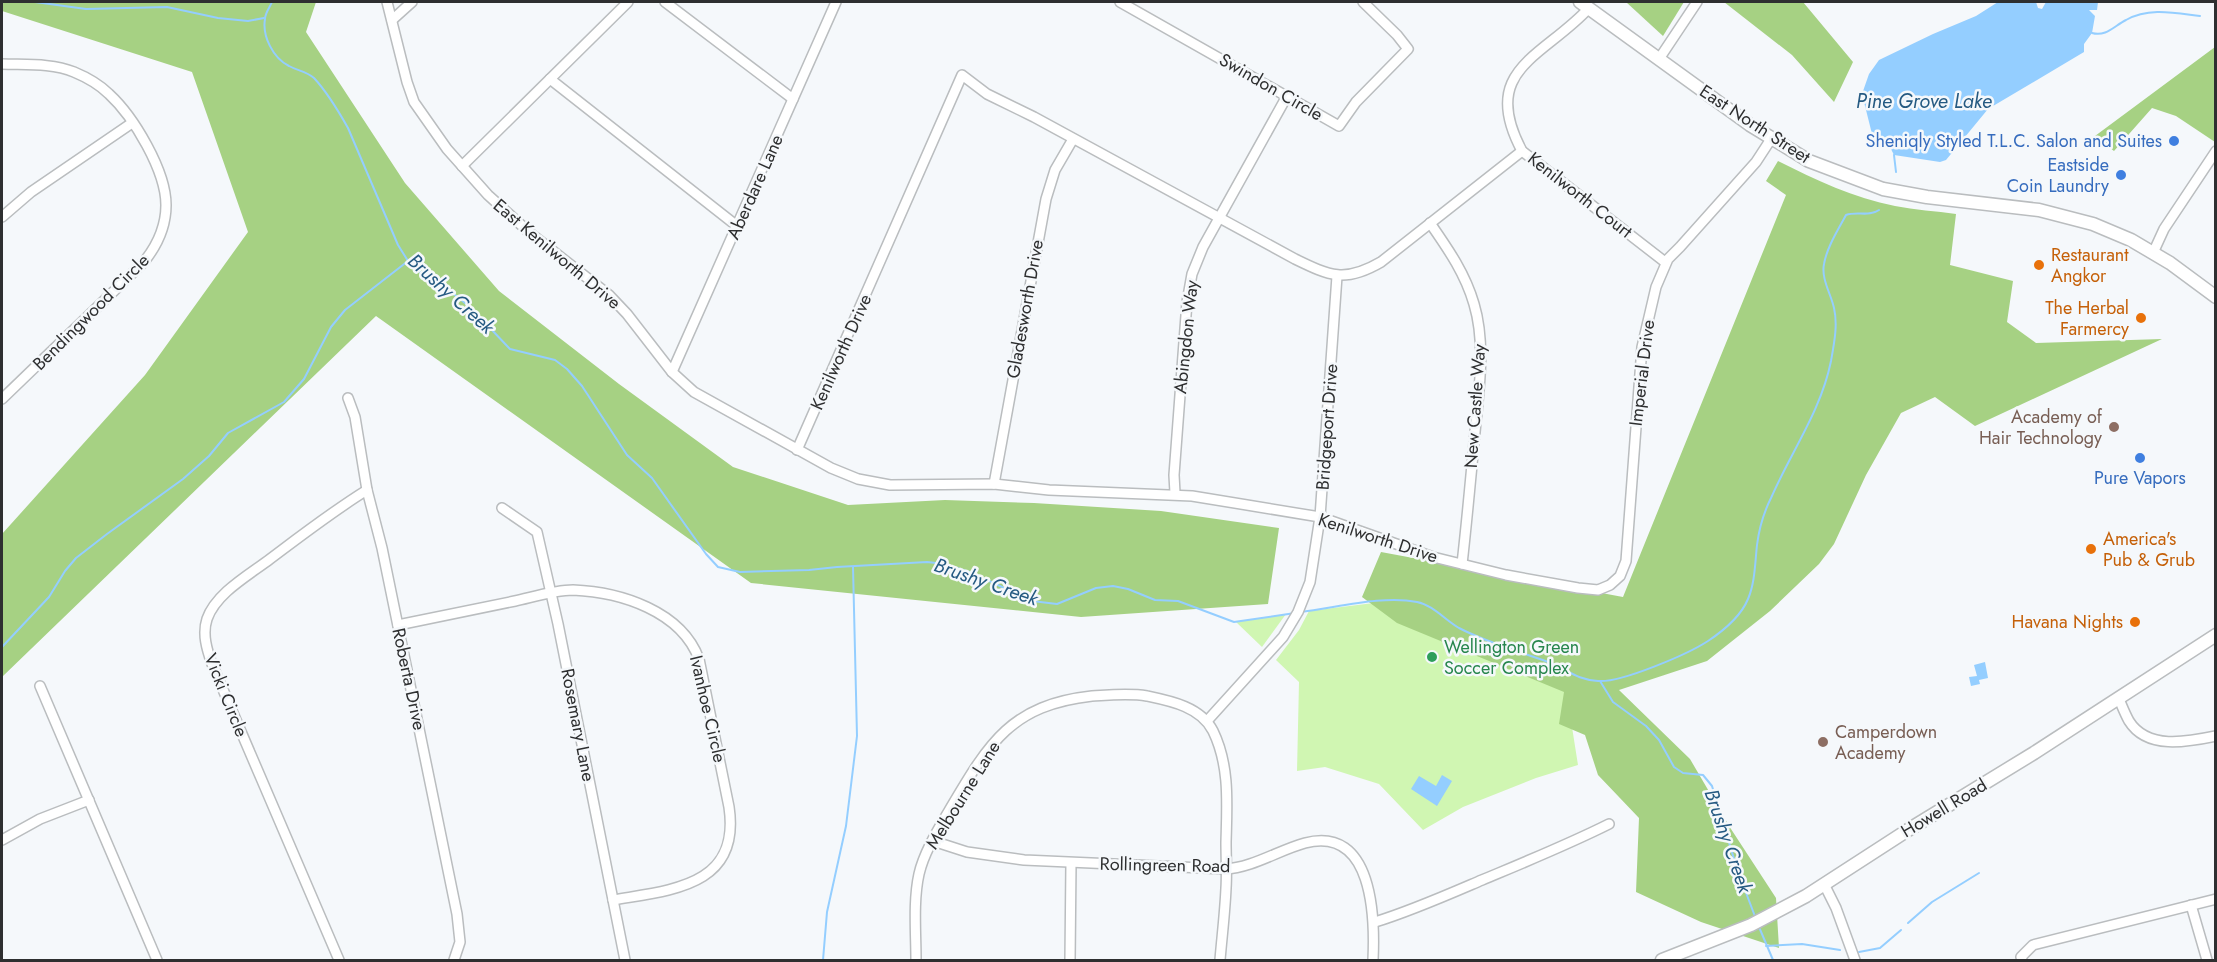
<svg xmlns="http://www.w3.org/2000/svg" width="2217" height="962" viewBox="0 0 2217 962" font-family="Jost,sans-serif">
<rect width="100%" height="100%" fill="#f5f8fb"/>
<g fill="#d0f6b2">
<path d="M1390 601 1563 670 1578 765 1536 778 1463 807 1423 830 1379 784 1325 767 1297 771 1299 682 1276 660 1299 630 1309 611Z"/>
<path d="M1286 614 1262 647 1236 622Z"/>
</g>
<g fill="#a6d183">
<path d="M2 2H316L306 32 405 183 499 291 619 384 733 467 848 505 945 500 1034 503 1161 511 1279 528 1268 604 1081 617 751 583 376 316 2 677V534L145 375 248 232 192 72 2 11Z"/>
<path d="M1626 2H1684L1663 36Z"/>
<path d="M1724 2H1803L1853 62 1834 102 1792 55Z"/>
<path d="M2215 47V142L2176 116 2152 108 2114 151 2095 136Z"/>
<path d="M1778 161C1816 180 1854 198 1895 206 1915 210 1936 211 1956 214L1950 265 2013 281 2007 322 2036 343 2162 339 1975 426 1935 397 1901 413 1866 475 1834 544 1819 564 1770 611 1707 661 1619 690 1690 759 1731 829 1776 898 1779 948 1701 922 1636 892 1639 818 1598 775 1585 735 1559 724 1564 692 1397 623 1362 597 1381 552 1623 597 1786 195 1766 181Z"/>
</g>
<g fill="#94ceff">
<path d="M1998 2H2036L2038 8 2042 9 2046 2H2098L2097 10H2089L2095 16 2092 33 2084 44V52L1988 109 1946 160 1940 162 1894 155 1889 145H1879L1873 138 1862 94 1869 74 1879 60 1933 34 1976 16Z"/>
<path d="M1985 662 1988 678 1979 680 1980 684 1971 686 1969 677 1977 676 1974 665Z"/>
<path d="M1442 775 1452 781 1437 806 1411 789 1419 776 1436 786Z"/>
</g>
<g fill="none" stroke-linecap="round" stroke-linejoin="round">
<g stroke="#94ceff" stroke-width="2">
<path d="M35 2 86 9 167 7 218 18 248 21 264 18"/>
<path d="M272 2C270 7 265 13 265 19 262 36 273 58 289 66 298 71 306 71 314 78 327 92 339 112 348 128L398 245 408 261 420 272 455 295 470 307 510 349 555 360 567 369 582 386 627 455 652 478 706 554 718 567 740 572 809 570 837 567 927 562 945 564 972 573 1032 601 1057 604 1096 588 1113 586 1128 589 1155 600 1178 601 1234 622 1295 613"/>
<path d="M2092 33C2106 37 2114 26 2126 20 2149 7 2175 13 2200 16"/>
<path d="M1894 155 1896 172"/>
<path d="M1300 612C1336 608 1382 595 1417 602 1433 605 1445 620 1459 628 1488 643 1518 651 1548 662 1569 669 1573 679 1598 681 1621 683 1688 654 1708 641 1723 631 1741 616 1748 599 1755 583 1755 563 1757 545 1759 529 1764 512 1771 498 1791 452 1821 411 1831 361 1834 344 1838 325 1834 308 1831 294 1821 279 1824 264 1827 247 1838 230 1846 215 1857 211 1869 217 1879 210"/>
<path d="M2 647 49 597 65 571 76 558 107 534 183 479 209 456 228 433 284 402 304 379 331 327 345 310 408 261"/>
<path d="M1600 681 1613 702 1646 726 1659 740 1674 767 1683 773 1703 775 1712 786 1737 869 1756 919"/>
<path d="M1908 923 1932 902 1979 873"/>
<path d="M1759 927 1773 960"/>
<path d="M1766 946 1802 944 1840 950"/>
<path d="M1859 952 1880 948 1901 930"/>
<path d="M823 960 827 912 846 826 857 736 853 567"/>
</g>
<defs>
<g id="minor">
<path d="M387 2 407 82 414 102 447 149 488 195 530 233 609 295 627 314 672 372 694 392 831 468 858 479 890 485 994 484 1049 490 1192 496 1320 517 1433 557 1506 575 1578 588 1598 590 1610 585 1620 576 1626 561 1642 347 1656 287 1668 259 1680 247 1756 162 1771 139"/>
<path d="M665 2 793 99"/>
<path d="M1120 2 1339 126 1356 102 1408 49 1397 35 1363 2"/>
<path d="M1589 8C1544 57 1478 69 1522 151L1665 262"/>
<path d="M392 20 412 2"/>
<path d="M1659 59 1697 2"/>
<path d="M2 64C25 65 52 63 74 72 86 77 99 84 109 94 134 117 166 171 166 205 166 228 157 246 143 263L2 399"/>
<path d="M550 79 737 226"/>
<path d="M462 166 628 2"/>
<path d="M2 217 31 192 132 123"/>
<path d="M1430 223C1448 249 1465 273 1474 304 1486 344 1479 390 1475 432 1471 476 1467 520 1462 564"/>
<path d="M2153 253 2164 229 2216 151"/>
<path d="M672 372 836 2"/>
<path d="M348 398 355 417 367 490 382 548 457 914 460 942 454 960"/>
<path d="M797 450 962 75 987 94 1034 117 1295 259C1330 276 1345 283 1381 262L1522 151"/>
<path d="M994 484 1046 199 1055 170 1073 139"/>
<path d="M1175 493 1174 475 1187 302 1192 274 1203 247 1287 96"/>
<path d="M502 508 537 532 558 624 625 960"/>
<path d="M398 625C437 617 476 609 515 601 533 597 555 590 573 590 621 592 681 611 699 659L729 807C741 887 670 890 613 900"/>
<path d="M40 686 157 960"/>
<path d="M2119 699C2122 706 2125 714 2129 721 2147 750 2187 742 2216 736"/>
<path d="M1207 721 1283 637 1298 612 1310 582 1320 517 1337 276"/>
<path d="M2 840 40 819 89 800"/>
<path d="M933 841 967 852 1024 860 1225 869C1252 868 1279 850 1305 843 1373 825 1375 917 1373 960"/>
<path d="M1824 884 1836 908 1855 960"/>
<path d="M2191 905 2207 960"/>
<path d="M1375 922C1411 911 1447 895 1482 880 1525 862 1567 845 1609 824"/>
<path d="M339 960 212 664C207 650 202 634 207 619 216 593 249 575 270 559 302 535 333 511 367 490"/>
<path d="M916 960C916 933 913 901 919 874 924 852 939 828 950 809 989 743 1011 705 1092 696 1110 695 1129 693 1147 696 1171 701 1201 707 1213 731 1230 766 1227 804 1226 842 1226 857 1227 873 1226 888 1225 912 1222 936 1220 960"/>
<path d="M1070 960 1071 863"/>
<path d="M2022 960 2021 957 2033 945 2216 899"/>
</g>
<g id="secondary">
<path d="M1580 2 1750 125 1809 161 1883 189 1927 197 2039 210 2093 224 2131 240 2170 263 2216 297"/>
<path d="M1662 960 1751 925 1806 896 1908 830 2034 753 2216 635"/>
</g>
</defs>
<use href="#minor" stroke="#babdbf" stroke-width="12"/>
<use href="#secondary" stroke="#babdbf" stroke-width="15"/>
<use href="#minor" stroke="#fff" stroke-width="9"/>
<use href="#secondary" stroke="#fff" stroke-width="12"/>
</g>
<g fill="#3f7fe0" stroke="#f5f8fb" stroke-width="2">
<circle cx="2174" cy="141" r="6"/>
<circle cx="2121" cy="175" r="6"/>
<circle cx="2140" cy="458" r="6"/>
</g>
<g fill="#e8710a" stroke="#f5f8fb" stroke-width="2">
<circle cx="2039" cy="265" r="6"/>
<circle cx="2141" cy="318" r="6"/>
<circle cx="2091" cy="549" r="6"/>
<circle cx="2135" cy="622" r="6"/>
</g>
<g fill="#8d6e63" stroke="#f5f8fb" stroke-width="2">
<circle cx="2114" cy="427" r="6"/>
<circle cx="1823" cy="742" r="6"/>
</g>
<circle fill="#2e9e5b" stroke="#f5f8fb" stroke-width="2" cx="1432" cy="657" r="6"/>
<g text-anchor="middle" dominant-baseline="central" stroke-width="5" stroke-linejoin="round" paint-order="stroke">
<g font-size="18" fill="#2e2f30" stroke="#f5f8fb">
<text transform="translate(1271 87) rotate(30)">Swindon Circle</text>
<text transform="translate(1755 124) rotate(33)">East North Street</text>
<text transform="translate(755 187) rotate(-66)">Aberdare Lane</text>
<text transform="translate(1580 195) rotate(38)">Kenilworth Court</text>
<text transform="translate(557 254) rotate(40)">East Kenilworth Drive</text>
<text transform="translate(1025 309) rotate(-80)">Gladesworth Drive</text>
<text transform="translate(91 312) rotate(-45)">Bendingwood Circle</text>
<text transform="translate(1186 337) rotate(-84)">Abingdon Way</text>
<text transform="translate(841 352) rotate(-66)">Kenilworth Drive</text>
<text transform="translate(1642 373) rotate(-83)">Imperial Drive</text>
<text transform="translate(1475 406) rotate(-86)">New Castle Way</text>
<text transform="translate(1327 427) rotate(-86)">Bridgeport Drive</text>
<text transform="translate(1378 538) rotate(18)">Kenilworth Drive</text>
<text transform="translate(409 679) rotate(78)">Roberta Drive</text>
<text transform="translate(226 695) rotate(68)">Vicki Circle</text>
<text transform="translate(708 709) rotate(77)">Ivanhoe Circle</text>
<text transform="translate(578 725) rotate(79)">Rosemary Lane</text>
<text transform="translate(963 795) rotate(-58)">Melbourne Lane</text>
<text transform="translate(1944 808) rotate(-31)">Howell Road</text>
<text transform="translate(1165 865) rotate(1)">Rollingreen Road</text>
</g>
<g font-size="18" fill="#366cbe" stroke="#f5f8fb" text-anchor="end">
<text x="2162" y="141">Sheniqly Styled T.L.C. Salon and Suites</text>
<text x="2109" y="165">Eastside<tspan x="2109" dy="21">Coin Laundry</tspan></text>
<text x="2140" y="478" text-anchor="middle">Pure Vapors</text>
</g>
<g font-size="18" fill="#c56008" stroke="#f5f8fb" text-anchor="start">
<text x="2051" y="255">Restaurant<tspan x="2051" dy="21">Angkor</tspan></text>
<text x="2129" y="308" text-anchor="end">The Herbal<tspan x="2129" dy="21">Farmercy</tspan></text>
<text x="2103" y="539">America's<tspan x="2103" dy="21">Pub &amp; Grub</tspan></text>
<text x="2123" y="622" text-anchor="end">Havana Nights</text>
</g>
<g font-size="18" fill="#785e54" stroke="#f5f8fb" text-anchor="end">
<text x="2102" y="417">Academy of<tspan x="2102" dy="21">Hair Technology</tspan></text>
<text x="1835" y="732" text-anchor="start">Camperdown<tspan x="1835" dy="21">Academy</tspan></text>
</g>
<g font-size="18" fill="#27864d" stroke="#f5f8fb" text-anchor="start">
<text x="1444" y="647">Wellington Green<tspan x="1444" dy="21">Soccer Complex</tspan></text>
</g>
<g font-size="20" font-style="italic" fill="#255a82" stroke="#f5f8fb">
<text x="1924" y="101">Pine Grove Lake</text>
<text transform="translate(451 294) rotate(42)">Brushy Creek</text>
<text transform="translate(986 582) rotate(19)">Brushy Creek</text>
<text transform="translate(1728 841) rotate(71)">Brushy Creek</text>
</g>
</g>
<rect width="2217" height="962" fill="none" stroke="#2e2f30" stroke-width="6"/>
</svg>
